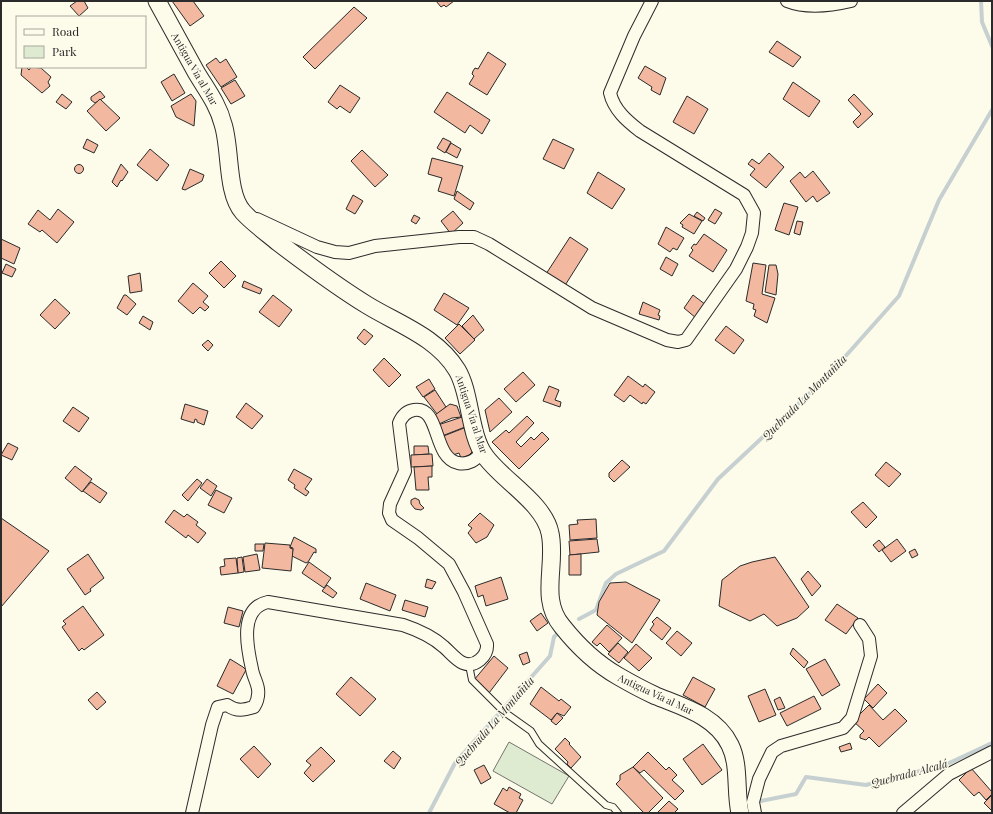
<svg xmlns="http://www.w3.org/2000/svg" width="993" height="814" viewBox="0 0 993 814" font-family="'Playfair Display',serif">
<rect width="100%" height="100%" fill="#fdfbea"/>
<path fill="#deebd1" stroke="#74746e" d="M509 742 569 776 552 804 493 771Z"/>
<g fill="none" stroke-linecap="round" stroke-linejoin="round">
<g stroke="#c7d0d0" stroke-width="4">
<path d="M981 1 982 22 992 46"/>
<path d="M579 619 596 610 606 583 616 574 664 551 718 479 827 377 899 296 939 200 992 110"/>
<path d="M761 801 796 794 806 777 866 785 947 764 992 743"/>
<path d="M429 813 455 763 550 656 554 637 560 631"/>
</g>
</g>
<g fill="#f2b8a0" stroke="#2b2b2b">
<path d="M77 1H84L88 8 79 16 70 6Z"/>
<path d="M172 1H193L204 16 190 26Z"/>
<path d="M436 1H454L446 7 444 5 441 7Z"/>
<path d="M354 7 367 18 315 69 303 57Z"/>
<path d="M777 41 801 57 793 67 769 52Z"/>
<path d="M488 52 506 64 487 95 469 84 474 76 472 74 473 71 475 68 478 69Z"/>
<path d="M216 58 220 63 226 59 237 77 221 87 206 65Z"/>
<path d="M645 66 666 78 660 95 651 90 652 87 638 78Z"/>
<path d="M22 67H26L29 70 31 67 41 68 51 77 48 82 50 86 42 93 21 75Z"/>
<path d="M174 74 185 93 172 101 161 82Z"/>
<path d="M235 80 245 96 231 104 221 88Z"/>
<path d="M793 82 820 101 809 117 783 99Z"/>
<path d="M340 85 360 98 350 113 340 106 337 109 328 102Z"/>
<path d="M100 91 105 97 95 103 91 100V97Z"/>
<path d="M447 92 490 120 482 134 470 125 465 133 434 112Z"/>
<path d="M62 94 72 102 66 109 56 102Z"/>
<path d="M191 94 196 101 194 126 176 117 171 106Z"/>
<path d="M854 94 873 114 858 128 853 122 861 114 848 100Z"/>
<path d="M687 96 708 109 694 134 673 122Z"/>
<path d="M100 99 120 118 106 131 87 111Z"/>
<path d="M443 138 451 142 445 153 437 148Z"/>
<path d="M87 139 98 145 94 153 83 148Z"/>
<path d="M553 139 574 149 564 169 543 159Z"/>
<path d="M451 143 461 149 457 158 446 152Z"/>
<path d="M150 149 169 165 157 181 137 165Z"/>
<path d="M362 150 388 175 375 187 351 161Z"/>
<path d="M769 153 784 167 766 188 750 175 755 169 748 164 752 159 759 164Z"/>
<path d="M432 158 463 166 454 196 438 191 442 178 428 174Z"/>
<path d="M121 164 128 172 122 181 121 180 117 187 112 182Z"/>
<circle cx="79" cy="169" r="4.5"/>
<path d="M190 169 204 175 202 181 185 190 182 189Z"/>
<path d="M813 171 830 193 817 202 813 196 806 202 790 181 800 172 805 178Z"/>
<path d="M598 172 625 189 612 209 587 193Z"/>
<path d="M457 191 474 203 470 210 454 199Z"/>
<path d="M353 195 363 201 355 214 346 209Z"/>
<path d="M784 203 798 207 789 235 775 230Z"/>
<path d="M58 209 74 222 57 243 42 230 40 232 28 224 38 210 50 220Z"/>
<path d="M715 209 722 213 715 224 708 220Z"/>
<path d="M453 211 463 223 451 234 441 221Z"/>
<path d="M697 212 705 218 703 221 694 216Z"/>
<path d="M689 214 702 221 694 234 682 227 683 225 680 223Z"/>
<path d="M414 215 420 218 416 224 411 221Z"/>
<path d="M797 221 803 222 800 235 794 233Z"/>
<path d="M666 227 684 238 677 250 673 248 670 252 658 244Z"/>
<path d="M704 234 727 250 713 272 689 256 693 250 691 248 694 244 696 245Z"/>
<path d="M570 237 588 249 564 287 546 274Z"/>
<path d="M1 239 20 248 14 264 1 258Z"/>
<path d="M666 257 678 264 672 276 660 269Z"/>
<path d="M221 261 236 276 224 288 209 273Z"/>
<path d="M753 263 766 265 762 294 775 298 767 323 754 316 756 310 753 309 754 304 746 301Z"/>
<path d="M6 264 16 269 12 277 2 273Z"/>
<path d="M769 265H776L778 274 776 295 765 292Z"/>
<path d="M140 273 142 291 130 293 128 276Z"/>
<path d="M244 281 262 289 260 294 242 287Z"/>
<path d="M193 283 208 296 203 302 209 307 205 311 200 307 193 314 178 301Z"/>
<path d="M444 293 469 308 457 325 434 310Z"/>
<path d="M124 295H126L136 304 127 315 117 308Z"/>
<path d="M273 295 292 310 279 327 259 312Z"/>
<path d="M693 295 706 305 696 318 684 308Z"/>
<path d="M55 299 70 313 55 329 40 315Z"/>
<path d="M643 302 660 310 658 315 660 316 659 320 639 314Z"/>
<path d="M473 315 484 330 474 339 462 326Z"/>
<path d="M143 316 153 322 150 330 139 323Z"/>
<path d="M459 324 475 340 460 354 445 338Z"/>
<path d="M726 326 744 340 734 354 715 340Z"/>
<path d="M364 329 373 336 365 345 357 338Z"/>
<path d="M208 340 213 345 208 351 202 345Z"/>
<path d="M384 358 401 375 389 387 373 370Z"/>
<path d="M523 372 535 385 516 402 504 389Z"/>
<path d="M628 376 643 387 645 384 655 392 646 404 643 402 642 404 630 395 624 402 614 395Z"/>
<path d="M429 379 435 389 423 397 416 387Z"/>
<path d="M549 386 559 390 555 400 561 402 560 407 543 401Z"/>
<path d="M435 390 446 407 437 414 424 397Z"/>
<path d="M499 398 512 412 490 432 485 410Z"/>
<path d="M246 403 263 416 252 429 236 417Z"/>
<path d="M185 404 208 411 204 425 197 422V420L195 419 194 423 181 419Z"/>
<path d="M450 404 457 406 461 417 452 418 439 424 435 415Z"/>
<path d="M73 407 89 418 79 432 63 421Z"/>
<path d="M527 416 534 423 516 442 521 447 531 437 534 440 542 432 549 439 519 469 492 442 506 430 509 433Z"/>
<path d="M462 417 465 427 442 436 438 425Z"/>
<path d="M464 428 473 451 469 455 461 458 459 453 453 455 441 437Z"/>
<path d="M8 443 18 448 12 460 1 455Z"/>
<path d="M414 446H428L429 454 414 455Z"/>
<path d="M432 454 433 466 411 467V455Z"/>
<path d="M622 460 630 467 614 482 609 477V473Z"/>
<path d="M886 462 901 474 889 487 875 475Z"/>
<path d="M75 466 92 479 82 492 65 478Z"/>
<path d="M432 466V477H428L429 490H416L414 467Z"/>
<path d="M294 469 312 479 305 489 309 492 306 496 294 488 295 485 288 480Z"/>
<path d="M197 479 202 483 188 501 182 495Z"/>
<path d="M207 479 217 486 211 496 200 488Z"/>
<path d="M91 482 107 493 100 503 83 491Z"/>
<path d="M216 490 232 498 224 513 208 505Z"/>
<path d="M415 498 419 500 420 504 424 508 421 510 415 509 411 504V500Z"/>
<path d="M863 502 877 517 866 528 851 512Z"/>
<path d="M174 510 184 517 187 514 198 522 196 525 206 533 198 543 188 535 186 538 165 522Z"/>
<path d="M480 513 494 525 487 537 476 543 468 533 472 528 468 525Z"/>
<path d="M1 518 49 551 1 607Z"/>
<path d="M596 519 597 538 570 540 569 525 578 524 577 520Z"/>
<path d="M294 537 316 549V553L314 552 308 562 306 563 292 556 293 548 290 547Z"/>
<path d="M597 539 599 552 570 555 569 541Z"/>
<path d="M897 539 906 551 891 562 882 550Z"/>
<path d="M879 540 885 547 879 552 873 545Z"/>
<path d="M265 543 290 545V548L293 549 291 571 262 568Z"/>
<path d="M255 544H264L263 551H255Z"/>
<path d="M915 549 918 555 912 558 909 552Z"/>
<path d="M88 554 104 578 90 589 91 591 85 595 67 569Z"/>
<path d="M257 554 260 570 245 572 243 557Z"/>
<path d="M581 554V575H569V555Z"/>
<path d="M242 557 244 572 238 573 237 558Z"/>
<path d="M775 557 809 607 797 618 777 626 764 614 750 621 719 606 722 580 740 566 752 562Z"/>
<path d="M236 558 238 573 221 575 220 567 225 566 224 559Z"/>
<path d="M309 562 331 578 324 588 302 573Z"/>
<path d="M808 571 821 586 812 596 801 579Z"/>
<path d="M501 577 508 599 486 606 483 595 478 597 475 586Z"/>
<path d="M427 579 436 582 432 589 425 587Z"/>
<path d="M626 582 660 600 632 643 597 615 599 602 610 583Z"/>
<path d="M366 583 396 595 390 611 360 599Z"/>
<path d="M327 585 337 593 333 598 322 591Z"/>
<path d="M405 600 428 607 425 617 402 610Z"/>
<path d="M837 604 858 618 846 634 825 620Z"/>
<path d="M83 606 104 635 84 650 82 648 79 651 62 627 66 624 63 621Z"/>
<path d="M228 607 243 611 239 627 224 623Z"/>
<path d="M541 613 548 623 537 631 530 621Z"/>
<path d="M657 617 671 628 662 640 650 630 654 624 652 622Z"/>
<path d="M607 625 622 638 609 652 600 643 597 646 592 642Z"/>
<path d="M677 631 692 643 681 656 666 643Z"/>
<path d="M618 643 628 652 619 663 608 654Z"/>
<path d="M636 644 652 658 639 671 624 658Z"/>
<path d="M793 648 808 662 804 668 790 654Z"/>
<path d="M527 652 530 662 523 665 519 655Z"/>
<path d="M494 656 508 668 489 693 474 680Z"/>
<path d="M230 659 243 667 246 670 233 694 217 686Z"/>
<path d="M825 659 840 685 822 696 806 669Z"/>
<path d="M351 677 376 699 360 716 336 694Z"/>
<path d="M693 677 715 689 705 707 683 695Z"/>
<path d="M878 684 887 693 873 708 864 699Z"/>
<path d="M541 687 559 701 561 699 571 707 564 716 557 713 551 720 530 704Z"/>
<path d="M765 689 776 715 759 722 748 696Z"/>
<path d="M97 692 106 702 97 710 88 700Z"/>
<path d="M814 696 821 709 787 726 780 713Z"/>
<path d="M780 697 785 708 778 710 774 700Z"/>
<path d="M869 705 883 720 895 709 907 721 879 747 869 737 866 740 860 738V735L864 731 853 721Z"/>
<path d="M557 713 563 718 556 725 551 721Z"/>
<path d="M565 738 570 743 569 744 581 757 571 768 567 764 568 762 555 749Z"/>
<path d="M850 743 852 749 841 752 839 747Z"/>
<path d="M703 744 722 770 702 785 683 759Z"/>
<path d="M254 746 271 764 258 778 240 759Z"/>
<path d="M321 747 335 761 313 782 304 773 311 765 306 761Z"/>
<path d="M393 751 401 758 394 769 384 761Z"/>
<path d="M648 752 666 770 669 767 677 775 672 780 684 791 675 800 644 770 640 773 633 767Z"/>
<path d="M484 765 491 778 481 784 474 770Z"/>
<path d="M633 767 663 798 648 813H644L616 784 620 780V775Z"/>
<path d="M971 768 992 792V794L986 800 979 792 974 796 959 780Z"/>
<path d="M509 787 521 794 519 798 523 800 516 813H510L494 804 503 788 507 791Z"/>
<path d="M992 795V809L991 810 984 803Z"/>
<path d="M669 801 678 809 674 813H657Z"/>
</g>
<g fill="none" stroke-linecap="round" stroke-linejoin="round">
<defs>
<path id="service" d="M469 665 472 680 503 711 531 731 539 744 606 805 613 807 618 813"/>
<g id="minor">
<path d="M787 1C807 9 830 6 851 1"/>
<path d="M257 219 317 247 335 252 349 253 375 246 459 237H474L489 244 592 308 667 340 678 342 686 340 736 269 747 247 752 233 754 213 744 195 640 131C627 121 614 110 610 93L634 36 652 1"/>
<path d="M192 813 212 725 218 707 227 705C237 712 244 710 254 707 257 702 259 696 258 689 257 682 253 676 252 669 247 647 239 608 268 602L403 625C418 630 432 636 444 647 450 652 456 660 463 663 475 668 488 656 487 644L464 592 449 564 418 538 392 520 389 513 390 504 405 471 399 423C402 416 407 411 414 410 441 406 432 457 458 463 469 465 475 460 482 453"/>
<path d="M755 813 753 802 759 779 772 752 781 746 843 728 852 718 871 656 869 639 860 625"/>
<path d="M903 813 949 774 992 752"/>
</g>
<path id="secondary" d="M157 1C170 25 183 48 196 72 206 89 218 104 223 124 231 148 226 193 243 212 253 223 267 233 279 243 308 265 336 286 367 305 398 324 437 337 457 370 471 393 469 435 485 456 503 481 544 503 550 533 557 564 539 599 562 626 577 645 597 664 618 676 630 683 643 690 656 696 683 707 716 716 730 745 740 765 735 791 740 813"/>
</defs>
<use href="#service" stroke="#2b2b2b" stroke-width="8"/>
<use href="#minor" stroke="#2b2b2b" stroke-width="14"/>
<use href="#secondary" stroke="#2b2b2b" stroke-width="19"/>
<use href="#service" stroke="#fdfbea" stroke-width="6"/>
<use href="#minor" stroke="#fdfbea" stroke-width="12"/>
<use href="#secondary" stroke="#fdfbea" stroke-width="17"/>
</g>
<g text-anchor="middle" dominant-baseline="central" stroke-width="3" stroke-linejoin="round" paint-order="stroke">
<g font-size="10" fill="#2b2b2b" stroke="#fdfbea">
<text transform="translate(195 69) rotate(60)">Antigua Vía al Mar</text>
<text transform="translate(472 414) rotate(72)">Antigua Vía al Mar</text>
<text transform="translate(656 694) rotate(25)">Antigua Vía al Mar</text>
</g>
<g font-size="11" font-style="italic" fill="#2b2b2b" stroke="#fdfbea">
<text transform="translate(804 397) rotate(-45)">Quebrada La Montañita</text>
<text transform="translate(494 721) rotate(-49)">Quebrada La Montañita</text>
<text transform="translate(909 773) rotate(-15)">Quebrada Alcalá</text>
</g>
</g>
<rect width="993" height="814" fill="none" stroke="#2b2b2b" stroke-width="4"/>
<rect x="16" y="16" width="130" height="52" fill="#fdfbea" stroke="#a9a89e"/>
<rect x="24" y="29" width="20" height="6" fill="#fdfbea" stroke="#a9a89e"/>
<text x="52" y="36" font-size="12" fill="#2b2b2b">Road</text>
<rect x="24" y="46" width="20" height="12" fill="#deebd1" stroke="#a9a89e"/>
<text x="52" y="56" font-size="12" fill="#2b2b2b">Park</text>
</svg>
